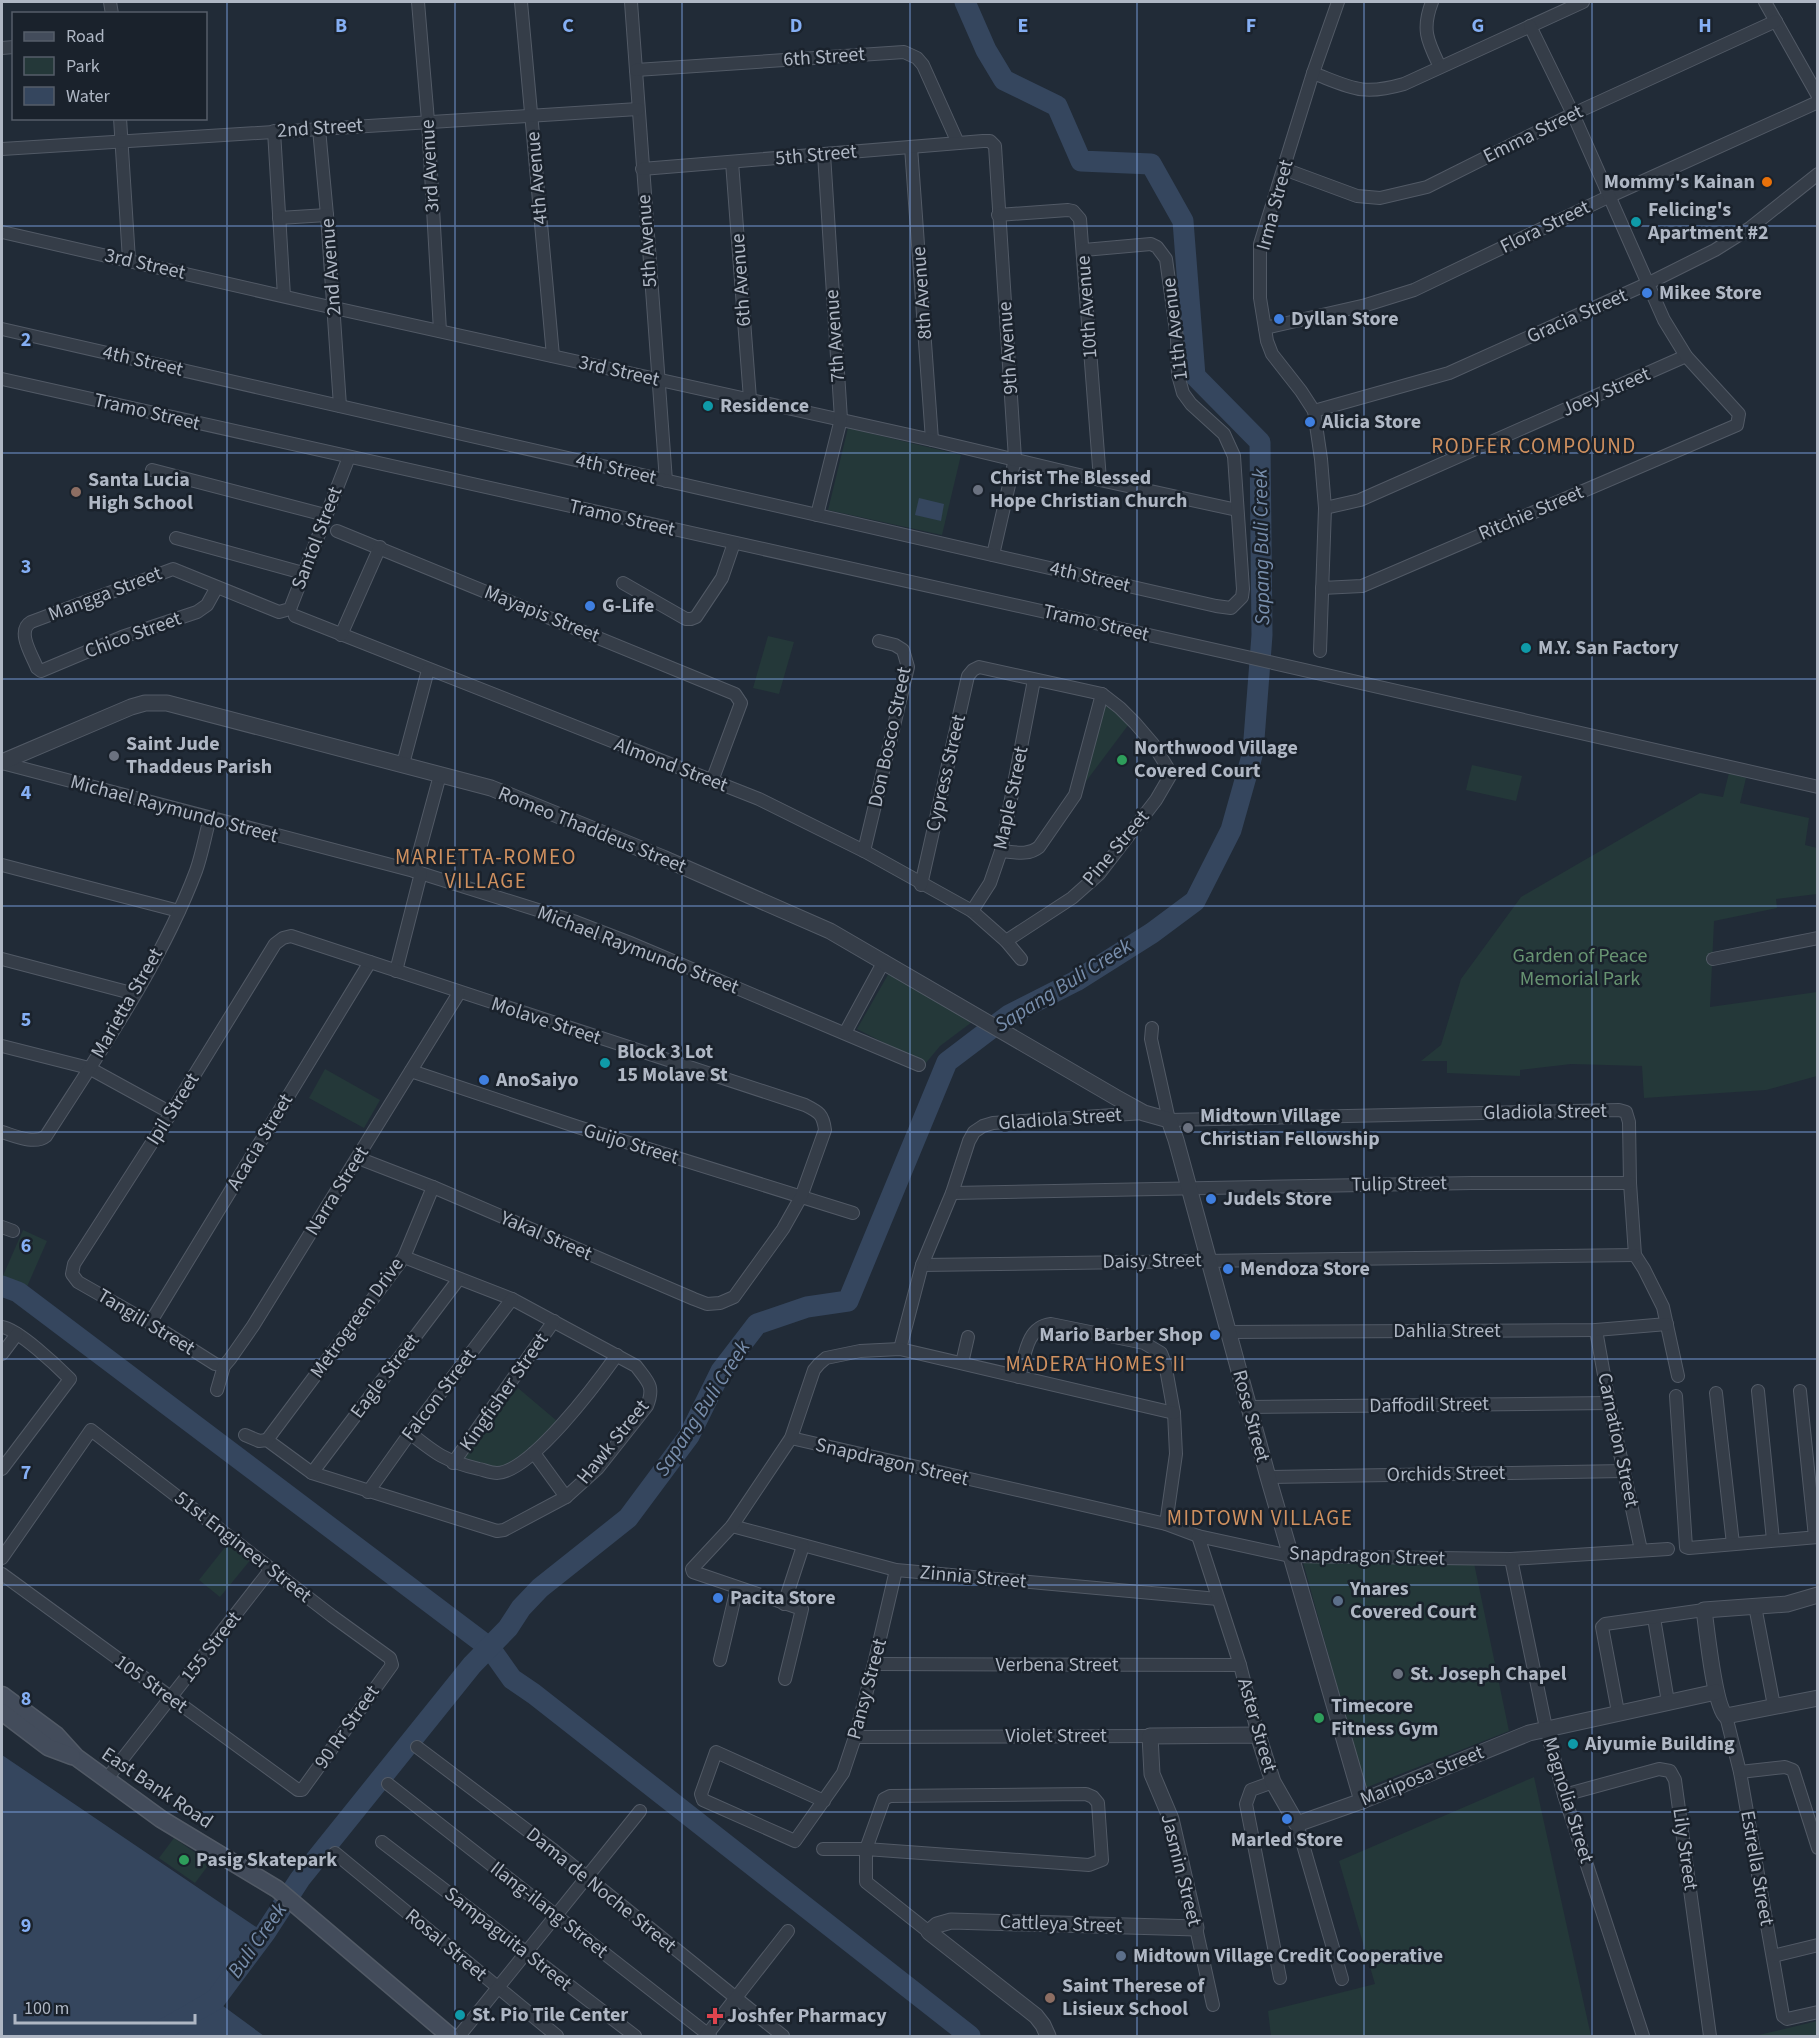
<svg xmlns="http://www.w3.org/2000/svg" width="1819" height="2038" viewBox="0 0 1819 2038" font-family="'Source Sans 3',sans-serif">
<rect width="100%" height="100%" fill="#212b37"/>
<g fill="#243839">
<path d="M848 428 961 455 942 535 828 510Z"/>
<path d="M768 636 794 642 779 694 753 688Z"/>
<path d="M1105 700 1129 724 1081 788Z"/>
<path d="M1472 765 1522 776 1516 801 1466 790Z"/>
<path d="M1729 773 1746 778 1740 803 1809 818 1805 845 1817 848V894L1776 899 1777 908 1714 921 1710 1007 1817 992V1076L1766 1090 1644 1098 1642 1066 1571 1064 1520 1070V1076L1447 1073V1061H1421L1441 1045 1461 979 1521 897 1700 793 1723 797Z"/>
<path d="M889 973 972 1022 940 1046 925 1064 857 1029Z"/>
<path d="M325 1069 380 1100 364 1128 309 1098Z"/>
<path d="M23 1230 47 1241 26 1289 2 1278Z"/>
<path d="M518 1388 557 1421C541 1441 522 1471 494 1468 482 1467 471 1463 460 1461Z"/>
<path d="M230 1541 252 1558 220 1597 199 1580Z"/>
<path d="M1303 1562 1474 1563 1509 1731 1365 1788Z"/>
<path d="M1534 1777 1591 2036H1271L1268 2011 1375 1984 1339 1861Z"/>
<path d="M174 1838 210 1863 195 1883 159 1858Z"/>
<path d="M1817 2021V2036H1755Z"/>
</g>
<g fill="#35465e">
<path d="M919 498 944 504 941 521 915 515Z"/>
<path d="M2 1755 265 1933 215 2000 264 2036H2Z"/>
</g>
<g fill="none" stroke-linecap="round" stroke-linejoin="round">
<g stroke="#35465e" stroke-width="21">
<path d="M2 1286 18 1292 490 1648 512 1679 534 1694 970 2036"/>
<path d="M152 2036 215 2000 265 1933 300 1879 472 1665 508 1628 521 1608 540 1588 628 1518 689 1436 721 1371 757 1324 807 1307 848 1301 947 1062 1009 1015 1076 981 1152 933 1195 901 1231 830 1253 752 1262 635 1260 442 1195 376 1183 221 1151 164 1081 161 1057 106 1004 80 986 50 965 2"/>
</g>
<defs>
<g id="minor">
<path d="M110 2 112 14"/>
<path d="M418 2 428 121 440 331"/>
<path d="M521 2 553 356"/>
<path d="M631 2 666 481"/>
<path d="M1432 2C1421 30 1428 42 1440 67"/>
<path d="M1765 2 1818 96"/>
<path d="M2 48 14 47"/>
<path d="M636 70 904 52 917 58 923 65 958 143"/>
<path d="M1313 73C1352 88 1362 96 1404 84L1583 2"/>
<path d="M120 118 129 260"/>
<path d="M319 129 327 215 340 406"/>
<path d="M274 131 284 296"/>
<path d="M911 147 932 440"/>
<path d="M2 149 638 109"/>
<path d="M732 162 750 399"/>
<path d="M642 169 983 141H990L995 146 1015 459 993 555"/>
<path d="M1284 169 1357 196 1380 198 1427 187 1573 114 1776 21"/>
<path d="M998 215 1068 210 1073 211 1080 219 1100 480"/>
<path d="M279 218 327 215"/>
<path d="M2 232 312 303 932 440 1100 480 1237 510"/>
<path d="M1265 328 1366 305 1414 290 1608 197 1818 102"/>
<path d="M2 329 1216 606 1231 608 1242 597 1243 589 1234 456 1224 434 1191 404 1183 393 1178 375 1177 338 1166 259 1157 247 1151 244 1084 250"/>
<path d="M2 379 1247 657 1818 787"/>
<path d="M1314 411 1449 373 1649 283 1715 250 1750 228 1818 174"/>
<path d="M152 470 325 515"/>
<path d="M1325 508 1360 500 1686 356"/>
<path d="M817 515 841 419 824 154"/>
<path d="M337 531 735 694 741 703 712 781"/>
<path d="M176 538 303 573"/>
<path d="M623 583 686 619H691L696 617 722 578 734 543"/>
<path d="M217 587 207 605 197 612 122 637 41 671 37 668C32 655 16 631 31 622L173 569 279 612 290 609 349 457"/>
<path d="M1322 588 1362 586 1737 425 1739 414 1686 356 1664 320 1573 114 1530 26"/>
<path d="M295 616 759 799 864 851 972 911 1006 941 1021 959"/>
<path d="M341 635 380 547"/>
<path d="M1320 651 1325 508 1321 459 1314 411 1301 391 1272 354 1267 341 1260 298V244L1313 73 1338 2"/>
<path d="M2 763 414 871 576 922 628 942 919 1065"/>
<path d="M403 764 428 670"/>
<path d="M864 851 908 667 903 650 895 645 879 641"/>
<path d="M1001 851C1014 852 1028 856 1039 847L1075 795 1102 694"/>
<path d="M2 865 179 911"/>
<path d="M414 871 440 775"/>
<path d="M921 885 968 676 973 670 979 667 1102 694 1120 708 1135 723 1153 744 1169 770 1170 776 1156 800 1099 874 1072 898 1006 941"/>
<path d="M972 911 990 883 1001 851 1034 680"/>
<path d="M2 959 135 994"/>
<path d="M1713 959 1818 938"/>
<path d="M396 971 421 873"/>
<path d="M1152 1028 1151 1039 1169 1120 1619 1110 1626 1112 1629 1122 1630 1183 1635 1255 1644 1269 1663 1307 1678 1376"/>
<path d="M845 1033 884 961"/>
<path d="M2 1046 89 1068 171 1113"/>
<path d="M411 1071 578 1127 853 1213"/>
<path d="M2 1132C15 1136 35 1145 46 1136 99 1053 161 964 196 871 202 854 205 836 210 818"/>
<path d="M952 1193 1471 1183H1630"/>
<path d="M2 1227 13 1231"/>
<path d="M922 1265 1635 1255"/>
<path d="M150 1323 370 962"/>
<path d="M2 1327C18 1329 57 1366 70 1379L2 1469"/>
<path d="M1596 1330 1609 1403 1641 1550"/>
<path d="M1228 1332 1596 1330 1667 1324"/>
<path d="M900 1349 922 1265 952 1193 969 1141 974 1132 983 1126 993 1123 1144 1113"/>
<path d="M2 1354 17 1334"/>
<path d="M962 1363 968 1337"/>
<path d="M224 1366 215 1364 150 1323 78 1282 72 1274 74 1264 171 1113 275 944 283 938 291 936 805 1105C819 1112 823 1114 825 1130L801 1197 783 1229 734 1297 720 1303 707 1304 694 1299 433 1187 358 1158"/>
<path d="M1019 1377C1025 1356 1026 1327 1051 1324L1144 1343 1161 1353 1165 1363 1174 1413 1176 1454 1166 1524"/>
<path d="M217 1390 224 1366 230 1359 253 1326 459 993"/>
<path d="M1758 1391 1773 1540"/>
<path d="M1800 1391 1815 1537"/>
<path d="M1716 1393 1733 1544"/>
<path d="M1676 1396 1686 1547 1689 1548 1818 1537"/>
<path d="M1248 1407 1609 1403"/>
<path d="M410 1433C436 1454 445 1461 479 1469 484 1470 491 1473 497 1473 531 1472 597 1383 617 1355"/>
<path d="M245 1435 259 1441 267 1440 312 1473 497 1531 504 1530 566 1497 598 1468 647 1406C655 1386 648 1382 636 1366L512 1299 404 1257"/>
<path d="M791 1438 1166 1524 1198 1536 1290 1556 1511 1559 1668 1549"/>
<path d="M267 1440 404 1257 433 1187"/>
<path d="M534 1453 566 1497"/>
<path d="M453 1463 554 1321"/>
<path d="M312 1473 458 1280"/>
<path d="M1268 1477 1624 1471"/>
<path d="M368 1492 410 1433 512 1299"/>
<path d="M732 1526 896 1570 1218 1599"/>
<path d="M1198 1536 1240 1665 1258 1735"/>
<path d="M2 1558 91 1430 332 1616 390 1658 392 1665 302 1790H298L2 1574"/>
<path d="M1511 1559 1546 1728 1564 1795 1643 2036"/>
<path d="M784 1604 803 1546"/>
<path d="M1755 1606 1774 1706"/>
<path d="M1654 1618 1668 1702"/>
<path d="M720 1660 737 1588"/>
<path d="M874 1664 1240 1665"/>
<path d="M785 1679 802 1609 693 1572 692 1569 732 1526 791 1438 814 1370 819 1364 826 1358 860 1351 900 1349 1174 1413"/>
<path d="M1618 1712 1602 1627 1605 1624 1704 1610"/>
<path d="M1726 1716 1740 1772 1783 2016 1787 2019 1818 2012"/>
<path d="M855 1737 1150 1736"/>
<path d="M417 1747 552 1849 783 2036"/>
<path d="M1740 1772 1785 1767 1793 1770 1818 1848"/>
<path d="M106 1780 271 1569"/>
<path d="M1273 1782 1251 1790 1246 1804 1280 1978"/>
<path d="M388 1784 710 2036"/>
<path d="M1564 1795 1659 1769 1670 1771 1675 1780 1710 2036"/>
<path d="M824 1801 716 1752 701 1794 703 1800 795 1841 843 1773 855 1737 874 1664 896 1570"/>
<path d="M1297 1824 1342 1979"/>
<path d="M382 1842 635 2036"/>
<path d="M823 1849H866L1089 1865 1102 1860 1098 1803 1093 1797 1086 1794 890 1796 884 1799 866 1849V1882L929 1932"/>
<path d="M335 1853 557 2036"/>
<path d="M1196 1928 1213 2005"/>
<path d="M1773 1956 1818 1945"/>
<path d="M459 2036 640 1811"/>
<path d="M706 2036 788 1931"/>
</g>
<g id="tertiary">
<path d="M2 762 131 707 145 703H167L491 788 663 858 830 931 1117 1098 1144 1113 1169 1120 1176 1140 1268 1477 1362 1801"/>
<path d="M1818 1595 1787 1604 1704 1610C1707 1630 1714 1705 1726 1716L1818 1698"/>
<path d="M1048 2036 1043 2025 1036 2016 929 1932 937 1925 951 1921 1196 1928 1171 1819 1152 1774 1150 1736 1258 1735 1273 1782 1297 1824 1362 1801 1529 1733 1716 1692"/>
</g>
<g id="secondary">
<path d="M2 1695 56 1735 76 1757 161 1819 277 1889 450 2036"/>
<path d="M2 1712 48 1747 72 1756"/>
</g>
</defs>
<use href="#minor" stroke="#525a66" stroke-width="14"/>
<use href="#tertiary" stroke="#525a66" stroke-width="17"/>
<use href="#secondary" stroke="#525a66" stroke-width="19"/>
<use href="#minor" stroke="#353d48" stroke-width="12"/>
<use href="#tertiary" stroke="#353d48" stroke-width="15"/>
<use href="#secondary" stroke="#434c5b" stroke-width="16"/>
</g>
<path fill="none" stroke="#85aff4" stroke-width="1.5" stroke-opacity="0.55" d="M227 2V2036M455 2V2036M682 2V2036M910 2V2036M1137 2V2036M1364 2V2036M1592 2V2036M2 226H1818M2 453H1818M2 679H1818M2 906H1818M2 1132H1818M2 1359H1818M2 1585H1818M2 1812H1818"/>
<circle fill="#e8710a" stroke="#1a222c" stroke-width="2" cx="1767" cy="182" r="6"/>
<g fill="#0f9aa8" stroke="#1a222c" stroke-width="2">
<circle cx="1636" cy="222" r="6"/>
<circle cx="708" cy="406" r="6"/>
<circle cx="1526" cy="648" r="6"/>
<circle cx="605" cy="1063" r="6"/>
<circle cx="1573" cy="1744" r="6"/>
<circle cx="460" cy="2015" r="6"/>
</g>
<g fill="#3f7fe0" stroke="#1a222c" stroke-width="2">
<circle cx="1647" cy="293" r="6"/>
<circle cx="1279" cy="319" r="6"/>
<circle cx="1310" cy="422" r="6"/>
<circle cx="590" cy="606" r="6"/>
<circle cx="484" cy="1080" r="6"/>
<circle cx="1211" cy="1199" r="6"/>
<circle cx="1228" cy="1269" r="6"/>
<circle cx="1215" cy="1335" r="6"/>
<circle cx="718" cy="1598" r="6"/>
<circle cx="1287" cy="1819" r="6"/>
</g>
<g fill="#6b7280" stroke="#1a222c" stroke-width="2">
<circle cx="978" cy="490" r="6"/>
<circle cx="114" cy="756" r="6"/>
<circle cx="1188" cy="1128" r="6"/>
<circle cx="1398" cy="1674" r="6"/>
</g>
<g fill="#8d6e63" stroke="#1a222c" stroke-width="2">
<circle cx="76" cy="492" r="6"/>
<circle cx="1050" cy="1998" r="6"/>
</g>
<g fill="#2e9e5b" stroke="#1a222c" stroke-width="2">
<circle cx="1122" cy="760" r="6"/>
<circle cx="1319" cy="1718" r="6"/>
<circle cx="184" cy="1860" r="6"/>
</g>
<g fill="#5c6f8a" stroke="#1a222c" stroke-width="2">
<circle cx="1338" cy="1601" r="6"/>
<circle cx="1121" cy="1956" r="6"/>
</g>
<path fill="#e0444e" stroke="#1a222c" stroke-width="2" d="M712 2007h6v6h6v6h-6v6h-6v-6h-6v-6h6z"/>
<g text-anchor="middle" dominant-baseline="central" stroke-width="5" stroke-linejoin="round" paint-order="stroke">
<g font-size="20" fill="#afb7c4" stroke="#1a222c">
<text transform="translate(824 57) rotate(-4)">6th Street</text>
<text transform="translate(320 128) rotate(-4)">2nd Street</text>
<text transform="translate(1533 134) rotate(-26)">Emma Street</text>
<text transform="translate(816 155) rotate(-5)">5th Street</text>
<text transform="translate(430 166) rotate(-93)">3rd Avenue</text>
<text transform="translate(537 178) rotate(-95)">4th Avenue</text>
<text transform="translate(1275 205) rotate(-75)">Irma Street</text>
<text transform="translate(1545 227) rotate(-26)">Flora Street</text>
<text transform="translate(647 241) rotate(-94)">5th Avenue</text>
<text transform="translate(145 264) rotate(13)">3rd Street</text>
<text transform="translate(331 267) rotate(-94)">2nd Avenue</text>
<text transform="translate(741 280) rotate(-94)">6th Avenue</text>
<text transform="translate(922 293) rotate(-94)">8th Avenue</text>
<text transform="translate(1087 307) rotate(-94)">10th Avenue</text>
<text transform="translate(1577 316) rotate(-24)">Gracia Street</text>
<text transform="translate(1175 329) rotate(-97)">11th Avenue</text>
<text transform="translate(835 336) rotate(-94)">7th Avenue</text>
<text transform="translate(1008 348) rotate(-94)">9th Avenue</text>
<text transform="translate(143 361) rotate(13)">4th Street</text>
<text transform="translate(619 371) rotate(13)">3rd Street</text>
<text transform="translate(1606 392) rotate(-24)">Joey Street</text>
<text transform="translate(147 412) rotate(13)">Tramo Street</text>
<text transform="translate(616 469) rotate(13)">4th Street</text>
<text transform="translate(1531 513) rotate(-23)">Ritchie Street</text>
<text transform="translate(622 518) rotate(13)">Tramo Street</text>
<text transform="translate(317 538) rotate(-69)">Santol Street</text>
<text transform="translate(1090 577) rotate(13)">4th Street</text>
<text transform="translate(105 594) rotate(-21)">Mangga Street</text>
<text transform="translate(542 614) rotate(22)">Mayapis Street</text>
<text transform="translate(1096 623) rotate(13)">Tramo Street</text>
<text transform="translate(133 635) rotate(-20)">Chico Street</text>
<text transform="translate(890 737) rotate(-78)">Don Bosco Street</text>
<text transform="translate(671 765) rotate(21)">Almond Street</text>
<text transform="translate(946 773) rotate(-77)">Cypress Street</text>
<text transform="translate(1011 798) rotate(-78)">Maple Street</text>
<text transform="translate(174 809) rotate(15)">Michael Raymundo Street</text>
<text transform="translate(592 830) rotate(22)">Romeo Thaddeus Street</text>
<text transform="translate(1116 848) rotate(-50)">Pine Street</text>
<text transform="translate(638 950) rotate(21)">Michael Raymundo Street</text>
<text transform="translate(127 1003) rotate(-60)">Marietta Street</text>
<text transform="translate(546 1021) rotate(18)">Molave Street</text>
<text transform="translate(173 1109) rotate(-58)">Ipil Street</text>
<text transform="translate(1545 1112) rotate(-1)">Gladiola Street</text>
<text transform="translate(1060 1119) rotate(-4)">Gladiola Street</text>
<text transform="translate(260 1142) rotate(-59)">Acacia Street</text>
<text transform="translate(631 1144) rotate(17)">Guijo Street</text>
<text transform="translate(1399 1184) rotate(-1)">Tulip Street</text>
<text transform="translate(337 1191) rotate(-58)">Narra Street</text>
<text transform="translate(546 1236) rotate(23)">Yakal Street</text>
<text transform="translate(1152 1261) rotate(-1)">Daisy Street</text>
<text transform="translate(357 1318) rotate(-54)">Metrogreen Drive</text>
<text transform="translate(146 1322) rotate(31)">Tangili Street</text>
<text x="1447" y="1331">Dahlia Street</text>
<text transform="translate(385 1376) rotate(-53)">Eagle Street</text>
<text transform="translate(504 1392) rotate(-55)">Kingfisher Street</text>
<text transform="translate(439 1395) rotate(-53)">Falcon Street</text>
<text transform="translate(1429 1405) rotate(-1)">Daffodil Street</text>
<text transform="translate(1251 1416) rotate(75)">Rose Street</text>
<text transform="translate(1618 1440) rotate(78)">Carnation Street</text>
<text transform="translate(613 1442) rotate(-51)">Hawk Street</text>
<text transform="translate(892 1462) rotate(13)">Snapdragon Street</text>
<text transform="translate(1446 1474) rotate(-1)">Orchids Street</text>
<text transform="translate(243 1547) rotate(38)">51st Engineer Street</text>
<text transform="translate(1367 1556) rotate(2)">Snapdragon Street</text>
<text transform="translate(973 1577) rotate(5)">Zinnia Street</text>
<text transform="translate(211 1647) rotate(-52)">155 Street</text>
<text x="1057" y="1665">Verbena Street</text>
<text transform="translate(151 1684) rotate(36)">105 Street</text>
<text transform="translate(867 1689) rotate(-75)">Pansy Street</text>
<text transform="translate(1257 1725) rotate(74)">Aster Street</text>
<text transform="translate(347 1727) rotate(-55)">90 Rr Street</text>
<text x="1056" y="1736">Violet Street</text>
<text transform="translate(1422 1776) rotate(-22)">Mariposa Street</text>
<text transform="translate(157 1788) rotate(34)">East Bank Road</text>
<text transform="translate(1568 1800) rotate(73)">Magnolia Street</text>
<text transform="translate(1685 1849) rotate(82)">Lily Street</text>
<text transform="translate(1757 1868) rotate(80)">Estrella Street</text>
<text transform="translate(1181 1870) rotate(76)">Jasmin Street</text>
<text transform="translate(601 1890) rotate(39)">Dama de Noche Street</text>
<text transform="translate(549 1910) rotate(38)">Ilang-ilang Street</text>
<text transform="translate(1061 1924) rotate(2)">Cattleya Street</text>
<text transform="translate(508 1939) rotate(38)">Sampaguita Street</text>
<text transform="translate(446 1945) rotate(40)">Rosal Street</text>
</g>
<g font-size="20" font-weight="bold" fill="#afb7c4" stroke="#1a222c" text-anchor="start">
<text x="1755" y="182" text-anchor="end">Mommy's Kainan</text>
<text x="1648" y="210">Felicing's<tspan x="1648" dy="23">Apartment #2</tspan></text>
<text x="1659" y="293">Mikee Store</text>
<text x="1291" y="319">Dyllan Store</text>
<text x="720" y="406">Residence</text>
<text x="1322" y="422">Alicia Store</text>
<text x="990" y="478">Christ The Blessed<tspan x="990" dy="23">Hope Christian Church</tspan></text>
<text x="88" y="480">Santa Lucia<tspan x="88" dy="23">High School</tspan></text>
<text x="602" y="606">G-Life</text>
<text x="1538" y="648">M.Y. San Factory</text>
<text x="126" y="744">Saint Jude<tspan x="126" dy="23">Thaddeus Parish</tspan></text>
<text x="1134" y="748">Northwood Village<tspan x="1134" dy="23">Covered Court</tspan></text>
<text x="617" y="1052">Block 3 Lot<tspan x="617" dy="23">15 Molave St</tspan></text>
<text x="496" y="1080">AnoSaiyo</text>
<text x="1200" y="1116">Midtown Village<tspan x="1200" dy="23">Christian Fellowship</tspan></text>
<text x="1223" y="1199">Judels Store</text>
<text x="1240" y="1269">Mendoza Store</text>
<text x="1203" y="1335" text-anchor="end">Mario Barber Shop</text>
<text x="1350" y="1589">Ynares<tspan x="1350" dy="23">Covered Court</tspan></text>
<text x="730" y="1598">Pacita Store</text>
<text x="1410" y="1674">St. Joseph Chapel</text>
<text x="1331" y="1706">Timecore<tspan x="1331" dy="23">Fitness Gym</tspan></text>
<text x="1585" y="1744">Aiyumie Building</text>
<text x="1287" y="1840" text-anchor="middle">Marled Store</text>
<text x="196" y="1860">Pasig Skatepark</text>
<text x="1133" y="1956">Midtown Village Credit Cooperative</text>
<text x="1062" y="1986">Saint Therese of<tspan x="1062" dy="23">Lisieux School</tspan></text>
<text x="472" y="2015">St. Pio Tile Center</text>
<text x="727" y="2016">Joshfer Pharmacy</text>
</g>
<g font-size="20" fill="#689472" stroke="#1a222c">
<text x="1580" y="956">Garden of Peace<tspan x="1580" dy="23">Memorial Park</tspan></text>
</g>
<g font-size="21" letter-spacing="1.5" fill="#cf905f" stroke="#1a222c">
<text x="1534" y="446">RODFER COMPOUND</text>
<text x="486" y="857">MARIETTA-ROMEO<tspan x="486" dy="24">VILLAGE</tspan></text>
<text x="1096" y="1364">MADERA HOMES II</text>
<text x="1260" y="1518">MIDTOWN VILLAGE</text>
</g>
<g font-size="21" font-style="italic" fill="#788eac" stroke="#1a222c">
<text transform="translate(1261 547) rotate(-91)">Sapang Buli Creek</text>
<text transform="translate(1063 985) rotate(-32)">Sapang Buli Creek</text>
<text transform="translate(702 1408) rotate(-57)">Sapang Buli Creek</text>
<text transform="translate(257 1940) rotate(-55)">Buli Creek</text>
</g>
</g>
<g font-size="20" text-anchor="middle" font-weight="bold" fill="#85aff4" stroke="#1a222c" stroke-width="5" stroke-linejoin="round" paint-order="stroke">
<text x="341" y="32">B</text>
<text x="568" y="32">C</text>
<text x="796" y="32">D</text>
<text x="1023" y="32">E</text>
<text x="1251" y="32">F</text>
<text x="1478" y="32">G</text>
<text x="1705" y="32">H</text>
<text x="26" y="346">2</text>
<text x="26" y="573">3</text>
<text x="26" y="799">4</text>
<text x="26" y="1026">5</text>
<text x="26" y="1252">6</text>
<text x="26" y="1479">7</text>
<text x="26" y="1705">8</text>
<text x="26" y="1932">9</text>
</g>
<rect width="1819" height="2038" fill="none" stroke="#afb7c4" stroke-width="6"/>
<rect x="12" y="12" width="195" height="108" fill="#1a222c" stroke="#565e69" stroke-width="1.5"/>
<rect x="24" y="32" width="30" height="9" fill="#434c5b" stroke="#565e69" stroke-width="1.5"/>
<text x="66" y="42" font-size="18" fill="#afb7c4">Road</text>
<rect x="24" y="57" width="30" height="18" fill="#243839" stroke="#565e69" stroke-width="1.5"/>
<text x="66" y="72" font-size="18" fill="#afb7c4">Park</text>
<rect x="24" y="87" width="30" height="18" fill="#35465e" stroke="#565e69" stroke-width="1.5"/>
<text x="66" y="102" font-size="18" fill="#afb7c4">Water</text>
<path d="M15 2014v9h180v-9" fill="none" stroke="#afb7c4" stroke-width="3"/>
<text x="24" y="2014" font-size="18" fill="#afb7c4" stroke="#1a222c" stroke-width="4.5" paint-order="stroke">100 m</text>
</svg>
